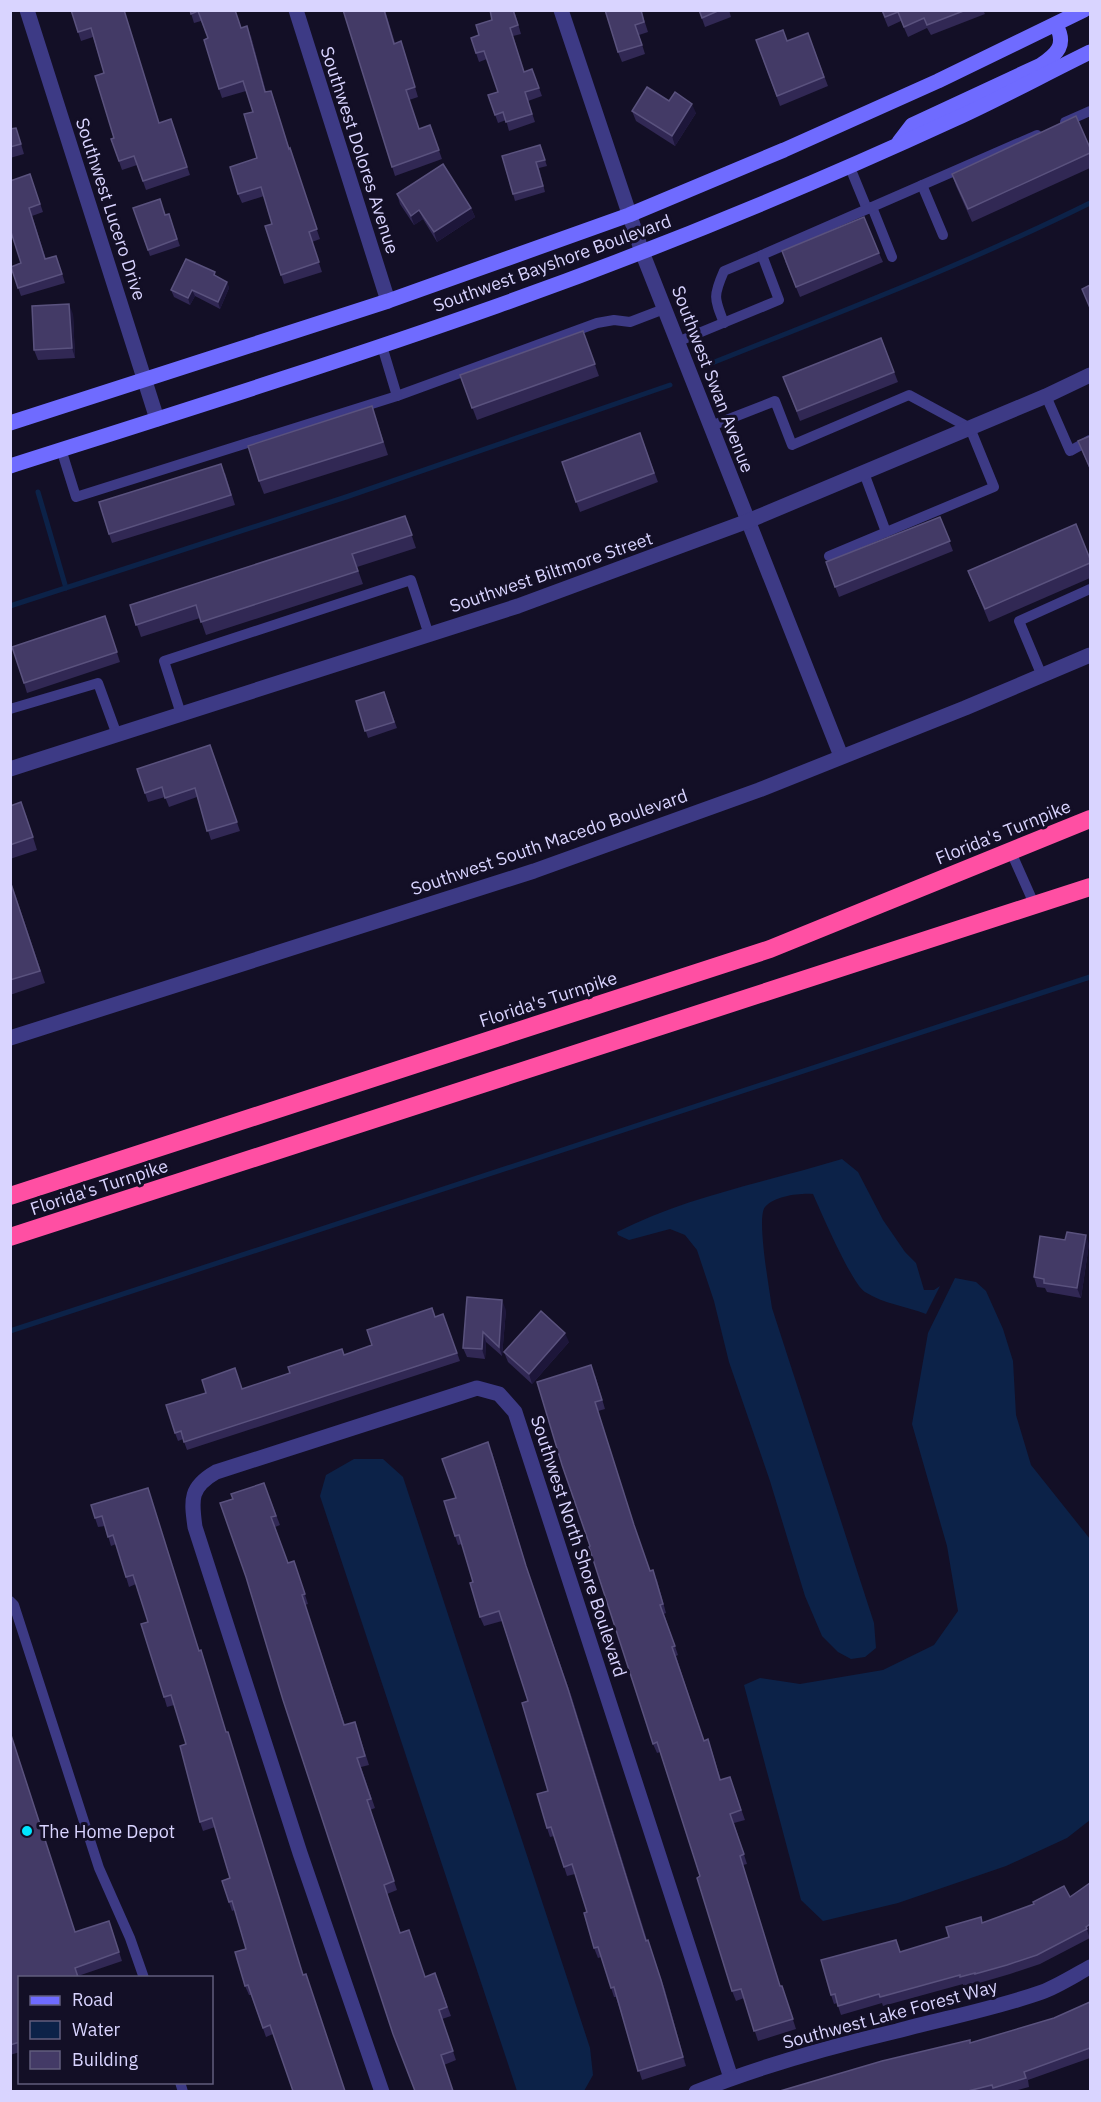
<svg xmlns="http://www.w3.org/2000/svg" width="1101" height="2102" viewBox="0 0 1101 2102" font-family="'IBM Plex Sans',sans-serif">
<rect width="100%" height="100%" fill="#130f26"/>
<g fill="#0c2248">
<path d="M842 1159 858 1172 883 1220 905 1252 916 1263 924 1290H934L940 1286 926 1314C906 1306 884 1304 865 1292 852 1284 821 1212 813 1194 799 1193 775 1196 765 1207 756 1217 770 1292 772 1308L874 1623 876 1648 865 1657 851 1659 838 1652 822 1636 805 1596 770 1481 729 1362 714 1301 697 1250 685 1235 670 1229 629 1240 618 1235 617 1232C687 1196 767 1182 842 1159Z"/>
<path d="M955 1278 976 1282 986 1291 1003 1329 1013 1361 1016 1415 1031 1465 1090 1539V1820L1067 1838 1006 1866 898 1903 823 1921 801 1900 744 1685 760 1678 800 1684 883 1670 934 1645 958 1611 947 1546 912 1424 928 1333Z"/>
<path d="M354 1459H383L403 1477 590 2048 593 2075 584 2091H517L320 1496 326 1475Z"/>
</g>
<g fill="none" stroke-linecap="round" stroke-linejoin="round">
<g stroke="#0c2248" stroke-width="5">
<path d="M707 365C835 314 967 264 1090 203"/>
<path d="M38 492 66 588"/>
<path d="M10 606 346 497 670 385"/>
<path d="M10 1331 1090 977"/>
</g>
<g stroke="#3d3a85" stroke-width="10">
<path d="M1065 122 1090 111"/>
<path d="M849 165 867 209"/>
<path d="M922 185 943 235"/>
<path d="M872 207 892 257"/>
<path d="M724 323C714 298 713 296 724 271L762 255"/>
<path d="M677 342 779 300 762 255 1037 135"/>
<path d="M397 396 597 323 614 320 630 322 664 309"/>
<path d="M1046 396 1070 451 1090 440"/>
<path d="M711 426 775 401 792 445 909 395 970 428 994 487 829 556"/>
<path d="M61 449 76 497 397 396 382 346"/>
<path d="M864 473 886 532"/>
<path d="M1042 676 1019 621 1090 589"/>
<path d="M10 709 98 683 117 735"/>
<path d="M181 714 164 661 411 580 429 635"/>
<path d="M1011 852 1035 906"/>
<path d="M10 1601 14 1605 99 1868 130 1938 144 1978"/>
<path d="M180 2082 183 2092"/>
</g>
<g stroke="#3d3a85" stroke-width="15">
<path d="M27 10 157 419"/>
<path d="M296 10 388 301"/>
<path d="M561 10 642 252 841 756"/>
<path d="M10 769 518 606 748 521 1046 396 1090 375"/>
<path d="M10 1038 534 871 759 790 965 708 1090 655"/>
<path d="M382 2092 300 1853 195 1527C191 1499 190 1487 216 1472L477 1388 499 1394 515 1412 731 2078"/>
<path d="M696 2092C761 2066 829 2047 897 2031 945 2018 994 2009 1042 1992 1058 1986 1075 1975 1090 1967"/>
</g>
<g stroke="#6f6bff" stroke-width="15">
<path d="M899 142 912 125 1041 65C1057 54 1067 45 1056 25"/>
<path d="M10 423 388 301 629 215 784 150 938 81 1084 10"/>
<path d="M10 466C173 414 336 363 497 306 652 251 805 188 955 119 1001 98 1045 74 1090 52"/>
</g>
<g stroke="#ff4fa3" stroke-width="18">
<path d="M10 1196 770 949 1090 819"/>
<path d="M10 1237 1090 887"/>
</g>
</g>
<g fill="#312854">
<path d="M71 10H124L159 123 171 119 190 175 146 190 137 165 122 170 111 139 114 138 104 73 93 37 81 41Z"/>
<path d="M190 10H235L241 28 251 36 266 92 271 91 289 148 320 239 312 242 322 272 284 284 265 226 272 224 264 196 242 203 238 194 257 158 253 112 246 91 222 98 219 89 208 38 201 21 194 23Z"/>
<path d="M343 10H385L395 43 404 51 418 97 409 100 419 129 430 125 442 159 395 176Z"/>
<path d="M490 10H514L521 34 513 36 524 72 532 69 542 96 528 101 535 122 509 131 506 120 498 123 488 95 498 92 487 59 479 62 471 38 479 35 492 20Z"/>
<path d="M641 10 648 32 639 35 645 54 622 62 618 52Z"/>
<path d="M699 10H729L731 17 705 27Z"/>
<path d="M881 10H983L985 14 931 35 927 28 908 37 901 21 888 27Z"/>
<path d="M808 33 828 86 780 106 756 40 787 41Z"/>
<path d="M669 101 696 113 675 146 636 121 632 111Z"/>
<path d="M10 129 19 137 24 154 10 158Z"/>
<path d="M540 145 547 166 539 168 545 192 515 201 513 194Z"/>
<path d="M1090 148V168L972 222 956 186 952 174Z"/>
<path d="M30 174 43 212 32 216 46 259 59 264 65 283 21 296 11 267 21 263Z"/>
<path d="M397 194 471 208 475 217 437 242 423 219 414 225 400 204Z"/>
<path d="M133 208 165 215 169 214 180 246 150 256Z"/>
<path d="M879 253 883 262 800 297 785 261Z"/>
<path d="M217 277 227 282 229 288 220 309 195 296 190 305 174 297 171 290Z"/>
<path d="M73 314 75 358 38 360 34 350Z"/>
<path d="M583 331 599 376 477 420 460 375Z"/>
<path d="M881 338 898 382 800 421 783 377Z"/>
<path d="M376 418 388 455 264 494 259 481Z"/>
<path d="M640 433 658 482 580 512 562 462Z"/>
<path d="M1090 436V470L1078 441Z"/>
<path d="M225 473 235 505 112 543 109 534Z"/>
<path d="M405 516 416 548 357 567 363 584 206 635 200 618 141 637 130 605Z"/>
<path d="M940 517 953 551 839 597 826 562Z"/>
<path d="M1090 559V578L989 622 968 571Z"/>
<path d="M105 616 120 662 27 693 24 683Z"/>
<path d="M384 692 397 728 368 738 356 701Z"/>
<path d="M210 745 240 831 211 840 197 797 169 807 165 797 148 802 137 769Z"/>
<path d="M10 806 26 815 37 850 10 859Z"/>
<path d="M10 879 45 983 10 995Z"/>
<path d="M1089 1244 1081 1298 1047 1292 1045 1288 1037 1287 1034 1277Z"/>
<path d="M506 1310 502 1356 486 1342 485 1359 467 1357 463 1348Z"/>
<path d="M443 1314 460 1361 187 1450 183 1439 178 1441 175 1433 242 1389 372 1345Z"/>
<path d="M569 1342 532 1384 508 1362 504 1352Z"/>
<path d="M595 1375 605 1409 598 1411 637 1534 650 1571 657 1580 666 1613 664 1614 678 1655 676 1656 704 1741 708 1739 721 1780 730 1777 745 1820 734 1823 747 1864 743 1865 780 1986H782L796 2029 758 2041 744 1998 736 2001 732 1991 700 1876 660 1752 657 1753 653 1744 590 1546Z"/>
<path d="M492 1452 529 1575 572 1698 647 1940 665 1990 686 2066 642 2080 616 1997H614L601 1957 598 1958 594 1948 587 1912 575 1874 567 1876 554 1836 550 1837 547 1828 548 1791 528 1701 502 1621 484 1626 480 1617 473 1582 462 1544 458 1545 455 1536 456 1498Z"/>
<path d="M264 1483 280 1525 275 1527 288 1563 294 1561 308 1604 305 1605 345 1725 355 1722 369 1765 361 1767 375 1808 370 1810 397 1890 387 1894 401 1933 425 1977 435 1973 451 2016 442 2019 456 2060 444 2065 233 1499Z"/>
<path d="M148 1488 199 1651 201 1650 204 1659 226 1732H228L231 1741 273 2034 266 2037 251 1995H249L245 1986 246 1949 235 1910 232 1911 222 1881 230 1878 215 1827 203 1831 200 1822 186 1744 174 1705 167 1707 164 1697 148 1622 136 1584 129 1587 116 1544 111 1546 105 1526 98 1527 95 1518Z"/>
<path d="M10 1731 75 1932 109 1921 122 1961 78 1976 20 1977V2052L10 2055Z"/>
<path d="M1090 1883V1935L1089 1936 1090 1938 1040 1964 1010 1974 979 1983 978 1982 963 1986V1984L883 2006 882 2003 841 2015 837 2003 834 2004 831 1995 900 1952 949 1937 983 1922 1070 1897Z"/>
<path d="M1090 2002V2058L1028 2080 1029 2087 1014 2091H780L971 2043 1054 2018Z"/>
</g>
<g fill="#1d163a">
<path d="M247 26 251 36 269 102 265 92Z"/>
<path d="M692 104 696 113 675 146 672 136Z"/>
<path d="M471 208 475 217 437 242 434 232Z"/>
<path d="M419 210 423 219 414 225 411 216Z"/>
<path d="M227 282 229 288 220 309 218 302Z"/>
<path d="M192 290 195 296 190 305 188 298Z"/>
<path d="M69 304 73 314 75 358 72 348Z"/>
<path d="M1086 1235 1089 1244 1081 1298 1077 1288Z"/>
<path d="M502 1300 506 1310 502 1356 499 1347Z"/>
<path d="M483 1332 486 1342 485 1359 482 1349Z"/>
<path d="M565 1333 569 1342 532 1384 529 1374Z"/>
<path d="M488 1442 529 1575 572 1698 650 1950 526 1566Z"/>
<path d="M1090 1924V1935L1089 1936 1086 1927Z"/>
<path d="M648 1940 665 1990 686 2066 683 2057Z"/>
</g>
<g fill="#433a66" stroke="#5a527e" stroke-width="1.5">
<path d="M71 10H124L159 123 171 119 187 167 143 181 134 156 119 161 111 139 114 138 95 76 104 73 91 28 78 32Z"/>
<path d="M190 10H235L241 28 247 26 265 92 271 91 289 149 290 148 317 229 309 232 319 262 281 275 265 226 272 224 261 187 238 194 230 167 257 158 244 114 253 112 243 81 219 89 204 40 208 38 198 11 191 14Z"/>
<path d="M343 10H384L394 44 401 41 415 87 406 90 419 129 430 125 439 150 392 167Z"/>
<path d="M490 10H513L518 25 510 28 524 72 532 69 539 88 525 92 532 114 506 122 503 112 495 115 488 95 498 92 484 51 476 53 471 38 479 35 476 25 492 20Z"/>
<path d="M605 10H641L644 22 635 25 642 45 618 52Z"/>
<path d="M699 10H720L702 18Z"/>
<path d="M882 10H966L927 25 924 18 904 27 898 12 885 17Z"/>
<path d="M783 30 787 41 808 33 824 77 777 96 756 40Z"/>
<path d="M647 87 669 101 675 92 692 104 672 136 632 111Z"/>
<path d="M1076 116 1090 148V153L968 209 952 174Z"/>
<path d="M16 128 21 144 10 147V129Z"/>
<path d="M540 145 545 160 536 162 543 186 513 194 502 156Z"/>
<path d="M443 164 471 208 434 232 419 210 411 216 397 194Z"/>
<path d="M30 174 40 204 29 208 45 259 56 256 62 274 18 288 11 267 21 263 10 229V181Z"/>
<path d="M160 199 165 215 169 214 177 239 148 250 133 208Z"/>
<path d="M864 217 879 253 796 287 782 251Z"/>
<path d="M186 259 215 272 214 275 227 282 218 302 192 290 188 298 171 290Z"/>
<path d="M1090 285V308L1082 289Z"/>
<path d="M69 304 72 348 34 350 32 306Z"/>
<path d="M583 331 595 364 472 408 460 375Z"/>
<path d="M881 338 894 372 797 411 783 377Z"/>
<path d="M372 406 383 442 259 481 248 446Z"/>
<path d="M640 433 654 473 576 502 562 462Z"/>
<path d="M1090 436V468L1078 441Z"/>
<path d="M221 464 231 495 109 534 99 502Z"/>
<path d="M405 516 412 535 352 554 358 571 201 622 196 605 136 625 130 605Z"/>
<path d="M940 517 950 541 835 587 826 562Z"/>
<path d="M1076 524 1090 559V563L985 609 968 571Z"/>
<path d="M105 616 117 652 24 683 12 647Z"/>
<path d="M384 692 394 722 365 731 356 701Z"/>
<path d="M210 745 237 822 207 831 195 788 165 798 162 787 145 793 137 769Z"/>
<path d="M21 802 33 837 10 845V806Z"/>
<path d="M10 881 40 971 10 980Z"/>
<path d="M1067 1232 1086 1235 1077 1288 1044 1283V1279L1034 1277 1040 1236 1065 1240Z"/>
<path d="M467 1297 502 1300 499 1347 483 1332 482 1349 463 1348Z"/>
<path d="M432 1308 435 1317 443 1314 457 1353 184 1442 181 1431 175 1433 166 1405 206 1393 202 1380 235 1368 242 1389 290 1373 288 1367 342 1349 344 1355 372 1345 367 1330Z"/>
<path d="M541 1311 565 1333 529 1374 504 1352Z"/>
<path d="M591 1365 602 1400 595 1402 634 1525 650 1571 653 1570 663 1604 660 1605 675 1646 672 1647 704 1741 708 1739 720 1780 730 1777 741 1810 730 1814 744 1854 740 1856 780 1986H782L793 2019 754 2031 741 1989 732 1991 697 1878 700 1876 657 1742 653 1744 644 1716 589 1547 590 1546 562 1465 537 1382Z"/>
<path d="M488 1442 526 1566 568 1689 646 1941 648 1940 661 1980 683 2057 638 2071 614 1987 611 1988 598 1947 594 1948 584 1913 587 1912 572 1864 564 1867 551 1827 547 1828 537 1794 548 1791 522 1703 528 1701 499 1611 480 1617 470 1583 473 1582 459 1535 455 1536 444 1501 456 1498 442 1459Z"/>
<path d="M264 1483 276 1516 271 1517 288 1563 294 1561 305 1594 302 1595 344 1725 355 1722 365 1756 357 1758 371 1799 367 1800 394 1881 384 1885 400 1933 409 1930 425 1977 435 1973 447 2007 439 2010 453 2051 441 2055 453 2091H415L393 2034 283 1700 246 1577 220 1503 233 1499 231 1494Z"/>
<path d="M148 1488 199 1651 201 1650 226 1732H228L303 1975 306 1974 345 2091H293L270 2025 263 2028 248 1985 245 1986 235 1952 246 1949 232 1901 229 1902 222 1881 230 1878 212 1818 200 1822 180 1746 186 1744 171 1695 164 1697 141 1624 148 1622 133 1575 126 1577 113 1535 108 1537 102 1516 95 1518 91 1505Z"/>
<path d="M10 1732 75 1932 109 1921 119 1952 75 1968 78 1977H20V2042L10 2045Z"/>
<path d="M1090 1883V1924L1086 1927 1087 1929 1037 1955 1007 1965 975 1974V1973L960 1977V1975L880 1997 879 1994 838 2006 835 1994 831 1995 821 1960 896 1940 900 1952 949 1937 946 1927 981 1917 982 1923 1034 1904 1033 1902 1064 1886 1070 1897Z"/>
<path d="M1090 2002V2048L1024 2072 1026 2078 993 2088 992 2085 968 2091H780L882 2061 970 2040V2043L1054 2018Z"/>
</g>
<circle fill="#00e5ff" stroke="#130f26" stroke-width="2" cx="27" cy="1831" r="6"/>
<g text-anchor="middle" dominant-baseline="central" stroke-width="6" stroke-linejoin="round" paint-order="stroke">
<g font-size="18" fill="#d9d4ff" stroke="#130f26">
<text transform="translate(360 150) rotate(72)">Southwest Dolores Avenue</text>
<text transform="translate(111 209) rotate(72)">Southwest Lucero Drive</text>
<text transform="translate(552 263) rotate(-20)">Southwest Bayshore Boulevard</text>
<text transform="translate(713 379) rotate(69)">Southwest Swan Avenue</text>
<text transform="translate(551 572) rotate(-19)">Southwest Biltmore Street</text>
<text transform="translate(1003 832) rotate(-22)">Florida's Turnpike</text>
<text transform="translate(549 842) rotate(-19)">Southwest South Macedo Boulevard</text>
<text transform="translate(548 999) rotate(-18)">Florida's Turnpike</text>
<text transform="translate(99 1187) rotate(-18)">Florida's Turnpike</text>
<text transform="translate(579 1546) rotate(72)">Southwest North Shore Boulevard</text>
<text transform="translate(890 2014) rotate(-15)">Southwest Lake Forest Way</text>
</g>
<g font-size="18" fill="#d9d4ff" stroke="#130f26" text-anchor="start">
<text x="39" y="1831">The Home Depot</text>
</g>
</g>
<rect width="1101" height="2102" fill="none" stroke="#d9d4ff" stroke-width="24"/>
<rect x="18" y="1976" width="195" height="108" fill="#130f26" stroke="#625e7d" stroke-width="1.5"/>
<rect x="30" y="1996" width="30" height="9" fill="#6f6bff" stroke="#625e7d" stroke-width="1.5"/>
<text x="72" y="2006" font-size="18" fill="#d9d4ff">Road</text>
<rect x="30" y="2021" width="30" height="18" fill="#0c2248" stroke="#625e7d" stroke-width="1.5"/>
<text x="72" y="2036" font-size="18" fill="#d9d4ff">Water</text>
<rect x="30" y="2051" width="30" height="18" fill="#433a66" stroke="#625e7d" stroke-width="1.5"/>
<text x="72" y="2066" font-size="18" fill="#d9d4ff">Building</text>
</svg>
